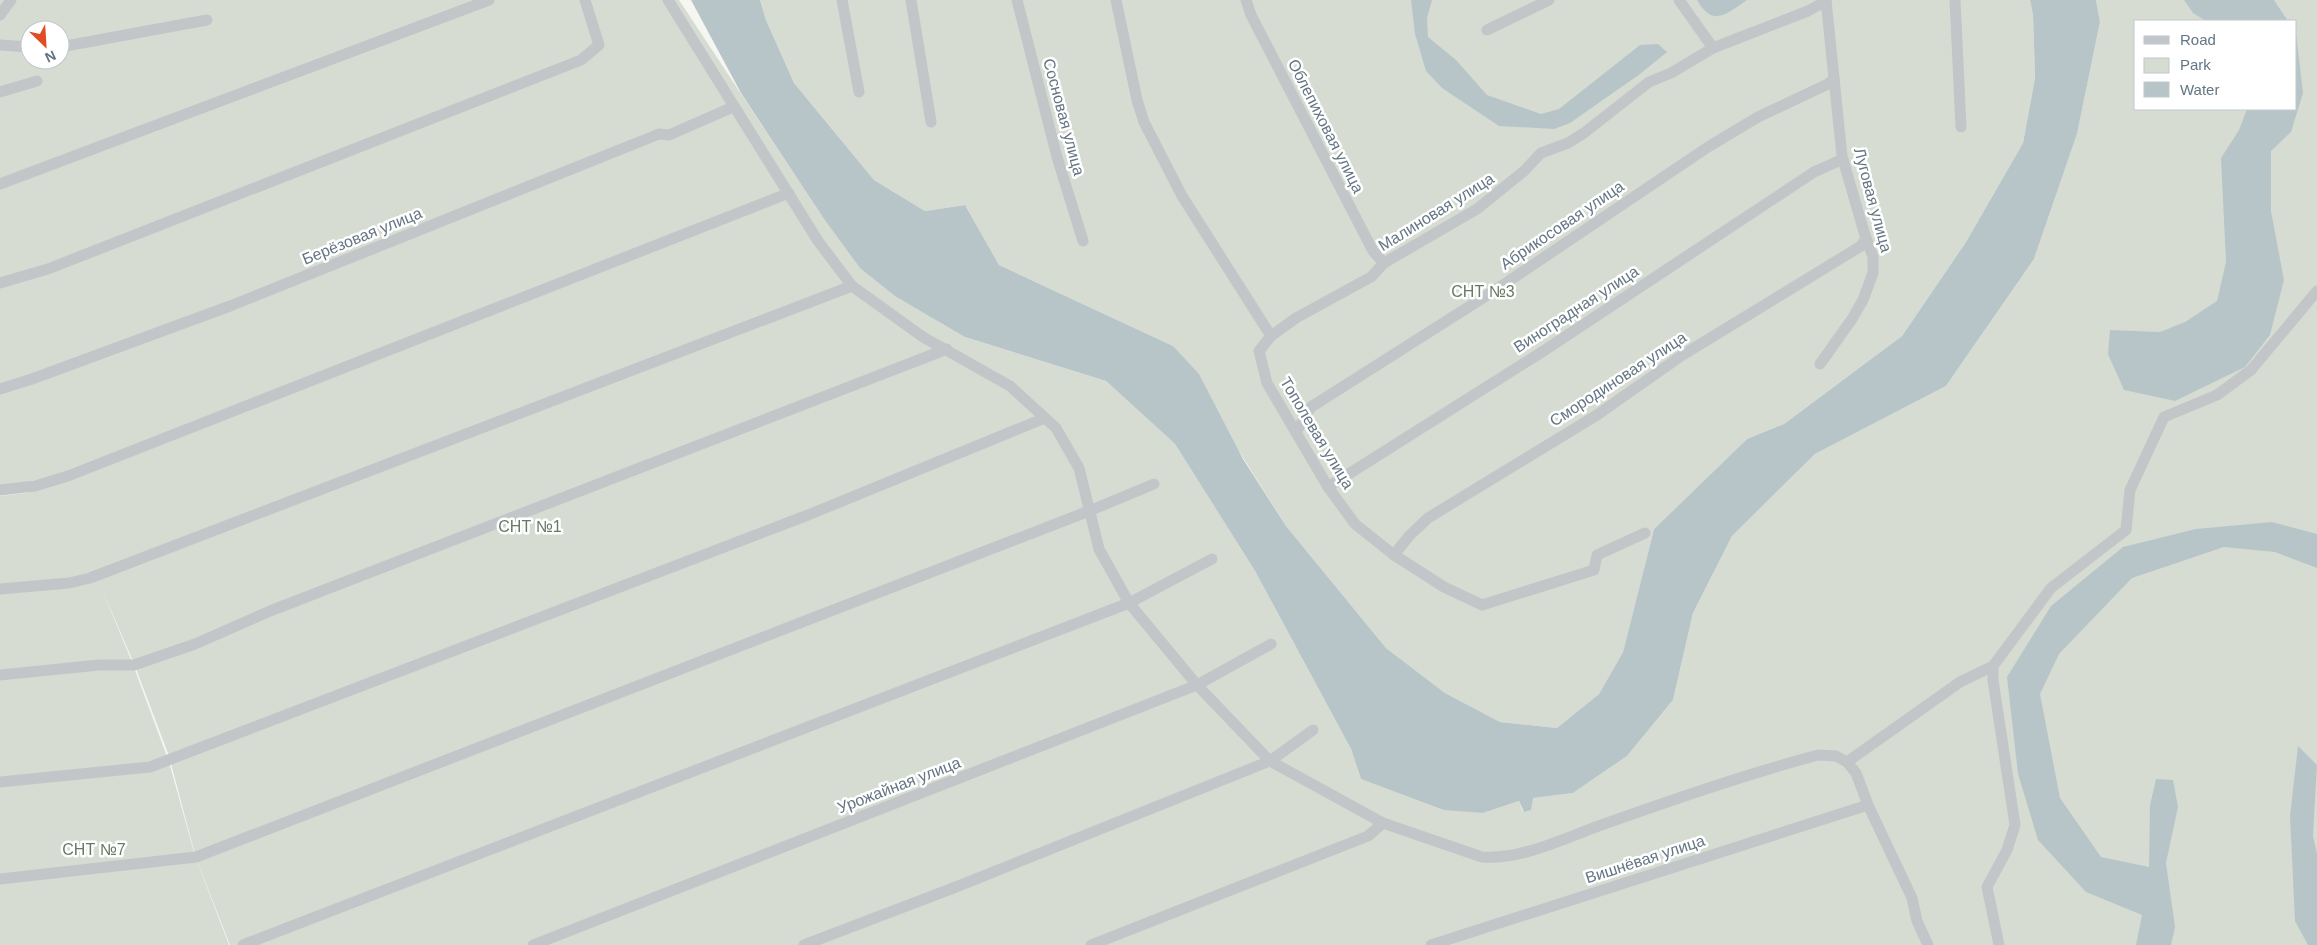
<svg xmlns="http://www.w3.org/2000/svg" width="2317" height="945" viewBox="0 0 2317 945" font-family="Arial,sans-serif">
<rect width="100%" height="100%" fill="#f5f5f1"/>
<g fill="#d6dcd2" fill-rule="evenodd">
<path d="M0 0H679L822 216 965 337 1106 381 1175 444 1255 571 1351 749 1361 779 1483 813 1519 801 1523 812 1533 798 1573 793 1627 756 1673 700 1693 613 1732 536 1815 454 1946 386 2034 259 2077 134 2100 22 2096 0H2317V945H230L196 858 169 756 135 666 99 582 132 662 169 762 195 856 229 945H0V496L26 493 69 481 96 577 67 474 0 487ZM2136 21H2296V109H2136ZM30 30H60V60H30Z"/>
<path d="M760 0H2030L2033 15 2035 78 2023 143 1966 242 1902 336 1784 424 1747 439 1654 529 1623 652 1599 694 1557 728 1500 722 1445 693 1386 648 1286 526 1173 346 999 265 965 205 925 211 874 180 794 83 766 20Z"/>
</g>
<g fill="#b8c5c8">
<path d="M691 0H760L766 20 794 83 874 180 925 211 965 205 999 265 1173 346 1199 374 1243 459 1286 526 1386 648 1445 693 1500 722 1557 728 1599 694 1623 652 1654 529 1747 439 1784 424 1902 336 1966 242 2023 143 2035 78 2033 15 2030 0H2096L2100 22 2077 134 2034 259 1946 386 1815 454 1732 536 1693 613 1673 700 1627 756 1573 793 1533 798 1531 810 1524 812 1519 801 1483 813 1444 810 1361 779 1351 749 1255 571 1175 444 1106 381 965 337 895 296 860 268 822 216 741 93Z"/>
<path d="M1411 0H1432L1427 18 1428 37 1456 60 1487 95 1541 114 1559 109 1640 45 1658 44 1667 52 1640 74 1570 123 1554 129 1499 126 1442 88 1426 71 1415 34Z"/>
<path d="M1697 0H1747C1726 14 1713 28 1697 0Z"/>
<path d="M2184 0H2274L2288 21H2206L2193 13Z"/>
<path d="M2296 33 2303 93 2291 132 2271 151V211L2284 280 2270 335 2245 367 2175 401 2124 390 2108 354 2110 330 2160 332 2185 322 2217 301 2226 262 2221 158 2239 130 2247 109H2296Z"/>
<path d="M2272 522 2317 534V568L2275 552 2224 547 2132 578 2059 654 2040 694 2060 798 2101 857 2149 867 2150 805 2156 779 2173 780 2178 807 2166 863 2175 927 2171 945H2136L2142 915 2086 892 2038 840 2018 774 2007 677 2051 606 2123 547 2196 529Z"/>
<path d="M2298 746 2317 765 2313 836 2317 853V945H2308L2295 921 2290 816Z"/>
</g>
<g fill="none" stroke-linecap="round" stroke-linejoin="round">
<g stroke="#c2c6c9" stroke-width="11">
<path d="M668 0 818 241 852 286 923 337 1010 386 1056 428 1079 468 1099 549 1129 603 1197 685 1270 761 1383 823 1482 857C1524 860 1568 836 1607 823 1677 798 1746 774 1818 755L1836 756 1847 762 1856 773 1868 805 1912 898 1917 921 1928 945"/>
<path d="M842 0 859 92"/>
<path d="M911 0 931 122"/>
<path d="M1017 0 1057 157 1083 241"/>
<path d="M1116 0 1137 100 1144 122 1182 196 1271 336 1259 351 1267 383 1328 487 1355 524 1394 555 1444 587 1482 605 1594 570 1597 555 1645 533"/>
<path d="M1246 0 1251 15 1373 251 1384 263"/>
<path d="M1679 0 1713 48"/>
<path d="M1955 0 1961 127"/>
<path d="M0 15 11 0"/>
<path d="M1487 30 1549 0"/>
<path d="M0 45 30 47"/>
<path d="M60 47 207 20"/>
<path d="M0 92 37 81"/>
<path d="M0 184 489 0"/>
<path d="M0 283 48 269 581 60 599 45 585 0"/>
<path d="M1271 336 1296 318 1371 277 1384 263 1477 209 1524 171 1541 153 1568 143 1584 133 1649 82 1671 73 1713 48 1808 11 1826 1"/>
<path d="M1820 364 1852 319 1863 300 1873 273V257L1864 232 1842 156 1826 0"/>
<path d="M0 389 32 379 230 306 659 134 669 135 733 107"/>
<path d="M1296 432 1311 407 1500 287 1708 147 1758 117 1828 84 1834 79"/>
<path d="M1328 487 1542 352 1814 172 1843 159"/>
<path d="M0 490 35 486 68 476 789 193"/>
<path d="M1394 555 1409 536 1428 518 1597 415 1681 356 1861 246 1866 238"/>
<path d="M0 589 69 583 90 578 852 286"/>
<path d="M0 675 99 665H134L195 644 270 611 947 349"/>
<path d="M1847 762 1960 682 1993 666"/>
<path d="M0 782 150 767 808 515 1045 418"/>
<path d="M0 879 196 857 1089 511 1154 484"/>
<path d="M243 945 1129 603 1212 559"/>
<path d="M533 945 1197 685 1271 644"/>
<path d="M804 945 956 887 1270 761 1313 730"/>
<path d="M1091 945 1368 836 1383 823"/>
<path d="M1431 945 1868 805"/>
<path d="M1999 945 1987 887 2007 850 2015 825 1993 680V666L2051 588 2126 530 2130 490 2164 417 2217 395 2251 370 2317 291"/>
</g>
</g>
<g text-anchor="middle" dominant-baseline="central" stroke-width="5" stroke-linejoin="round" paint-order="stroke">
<g font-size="16" fill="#647683" stroke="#fff">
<text transform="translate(1064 117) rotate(75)">Сосновая улица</text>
<text transform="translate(1326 126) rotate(63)">Облепиховая улица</text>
<text transform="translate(1873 200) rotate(75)">Луговая улица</text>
<text transform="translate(1436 212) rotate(-32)">Малиновая улица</text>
<text transform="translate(1562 225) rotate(-34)">Абрикосовая улица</text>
<text transform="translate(362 236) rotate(-22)">Берёзовая улица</text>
<text transform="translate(1576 309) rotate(-33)">Виноградная улица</text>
<text transform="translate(1618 379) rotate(-33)">Смородиновая улица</text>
<text transform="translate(1317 433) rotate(59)">Тополевая улица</text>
<text transform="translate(899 785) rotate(-21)">Урожайная улица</text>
<text transform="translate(1645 859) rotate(-18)">Вишнёвая улица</text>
</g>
<g font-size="16" fill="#687a63" stroke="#fff">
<text x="1483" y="291">СНТ №3</text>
<text x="530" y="526">СНТ №1</text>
<text x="94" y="849">СНТ №7</text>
</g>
</g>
<rect x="2134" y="20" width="162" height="90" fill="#ffffff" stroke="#c1c8cd"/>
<rect x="2144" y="36" width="25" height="8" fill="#c2c6c9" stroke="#c1c8cd"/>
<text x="2180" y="45" font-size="15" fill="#647683">Road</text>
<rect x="2144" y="58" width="25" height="15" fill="#d6dcd2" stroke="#c1c8cd"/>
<text x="2180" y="70" font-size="15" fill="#647683">Park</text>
<rect x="2144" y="82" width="25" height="15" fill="#b8c5c8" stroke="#c1c8cd"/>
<text x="2180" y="95" font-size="15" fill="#647683">Water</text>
<g transform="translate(45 45) rotate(155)"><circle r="24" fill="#ffffff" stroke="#c1c8cd"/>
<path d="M0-4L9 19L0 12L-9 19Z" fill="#e34b24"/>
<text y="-8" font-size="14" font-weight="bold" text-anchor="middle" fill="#647683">N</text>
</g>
</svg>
